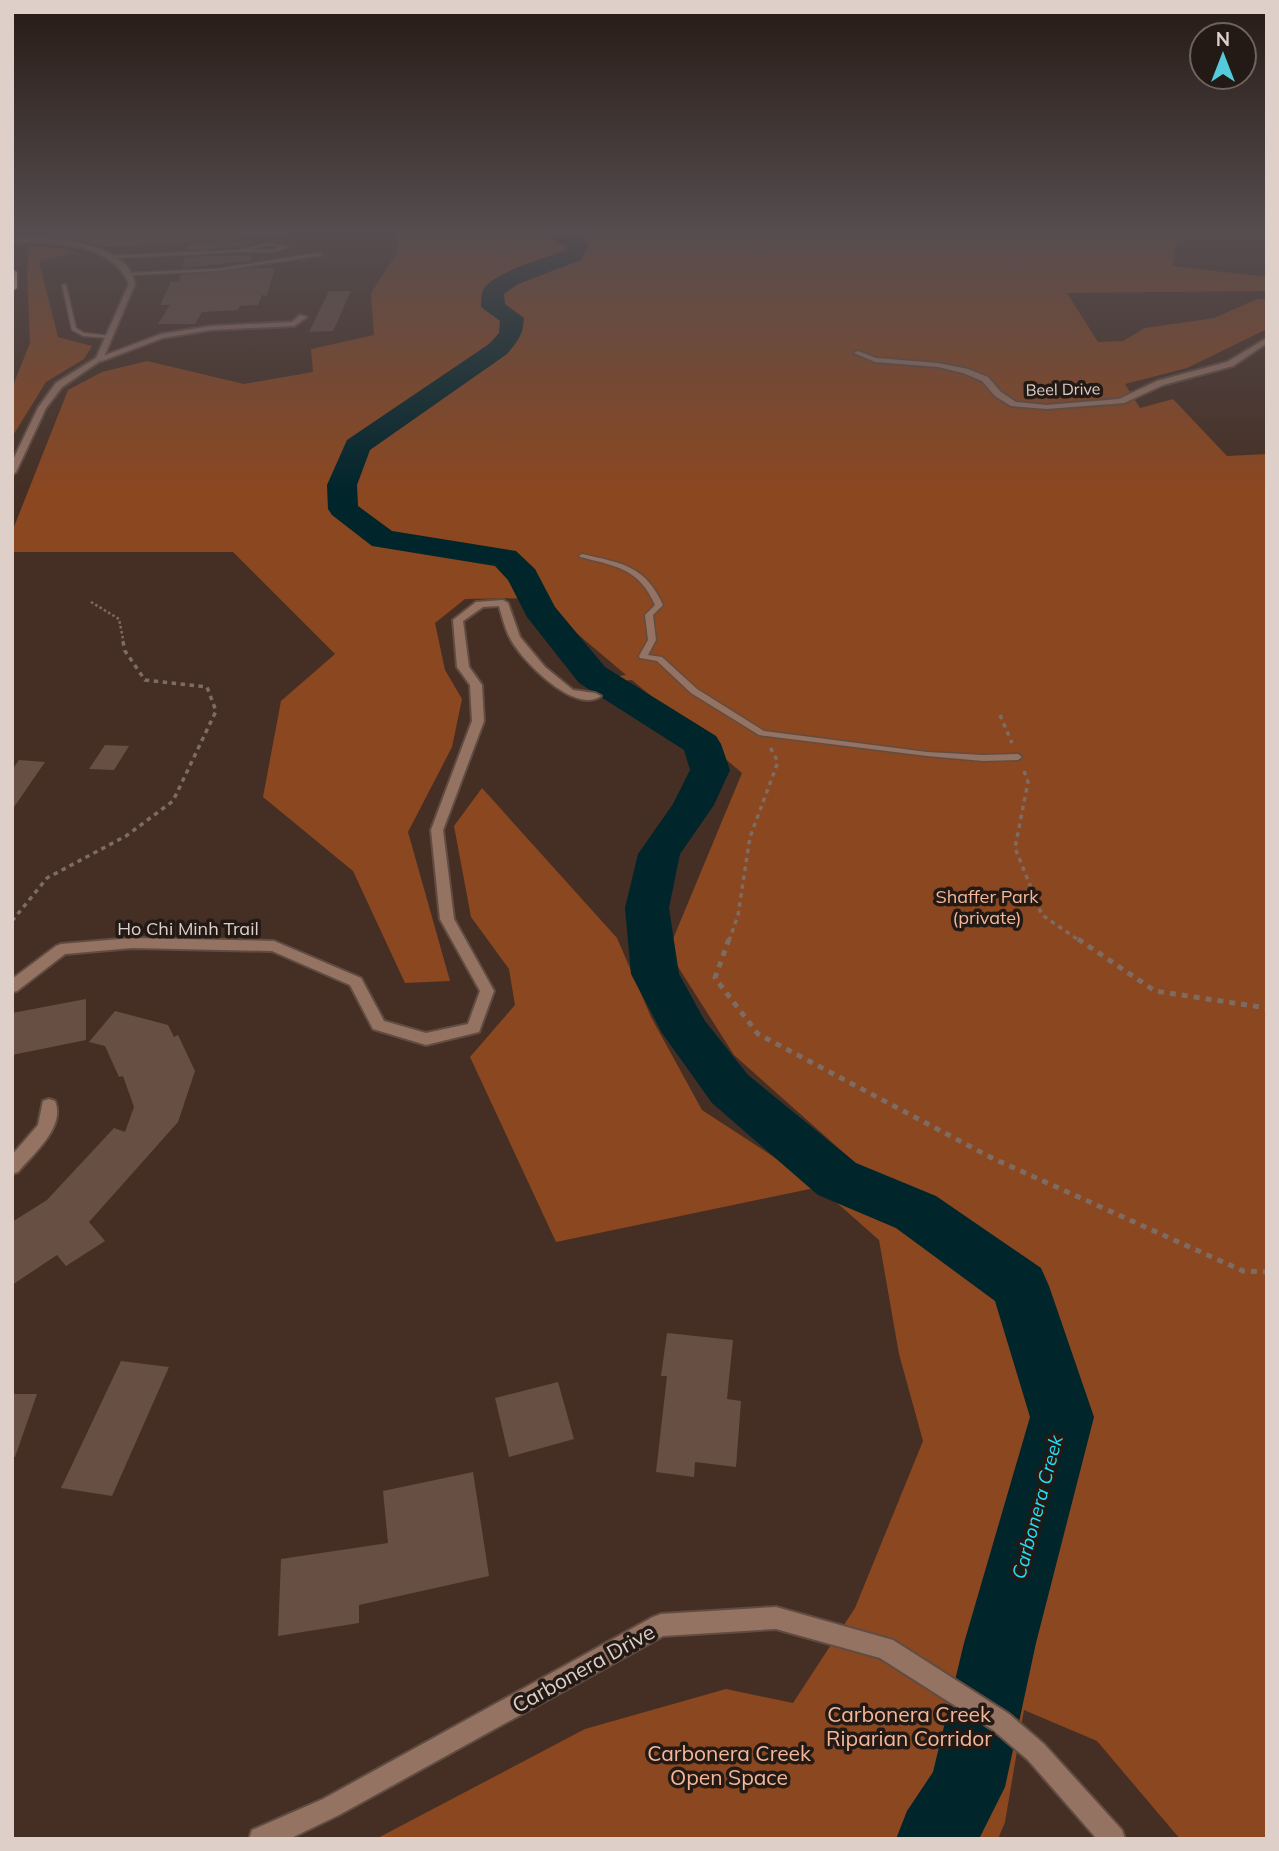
<svg xmlns="http://www.w3.org/2000/svg" width="1279" height="1851" viewBox="0 0 1279 1851" font-family="Mulish,sans-serif">
<rect width="100%" height="100%" fill="#452f24"/>
<g fill="#8b4720">
<path d="M69 231H325L105 247 70 238Z"/>
<path d="M395 231H1267V238H1178L1172 266 1267 277V291L1067 293 1098 342 1123 341 1145 328 1214 318 1257 299H1267V329L1187 368 1125 384 1140 408 1173 399 1227 456 1267 454V1839H1180L1097 1741 1024 1710 1005 1822 998 1839H376L585 1729 726 1689 793 1703 855 1608 923 1441 899 1354 879 1240 819 1187 556 1242 470 1057 515 1005 509 969 471 917 454 826 482 788 617 938 651 1017 702 1110 820 1187 870 1176 734 1055 668 951 742 773 632 680 618 681 612 677 626 675 535 598 465 599 435 623 445 670 462 699 452 747 408 832 450 981 405 983 353 871 263 797 281 701 335 654 233 552H12V532L68 390 102 372 147 361 244 384 313 372 311 349 374 335 371 293 398 251Z"/>
<path d="M29 246 59 248 76 253 39 261 58 337 92 346 84 359 46 382 12 437V388L30 343 27 271Z"/>
</g>
<g fill="none" stroke-linecap="round" stroke-linejoin="round">
<path fill="#00252b" fill-rule="evenodd" d="M540 231H574L589 244 581 260 518 284 504 294 505 304 524 318C523 335 518 341 507 354L370 450 357 485 358 506 392 531 516 551 535 569 555 607 605 667 716 736 721 744 730 770 714 805 680 854 669 908 679 974 705 1021 748 1075 856 1163 936 1196 1041 1268 1049 1286 1094 1417 1036 1643 1005 1787 979 1839H896L907 1811 933 1772 964 1643 1030 1417 995 1301 896 1228 818 1195 712 1103 662 1033 631 974 625 908 638 854 673 804 690 770 684 750 579 683 527 617 508 580 495 566 372 546 332 515 328 509 327 485 347 440 489 344 499 333 500 321 481 307C481 302 481 295 483 290 493 272 545 258 564 251L567 246 543 235Z"/>
</g>
<g fill="#674f43">
<path d="M251 240V244L238 247 187 250 188 245 199 242Z"/>
<path d="M251 255V261L182 268 185 257Z"/>
<path d="M251 268H275L267 296 262 295 258 305 240 306 238 310 202 312 195 324H158L170 305H160L171 282H179L181 275Z"/>
<path d="M329 291H351L333 331 309 332Z"/>
<path d="M105 745 129 746 114 770 89 769Z"/>
<path d="M19 760 45 762 12 810V770Z"/>
<path d="M86 999V1040L12 1055V1013Z"/>
<path d="M115 1011 168 1025 174 1037 178 1035 195 1071 178 1122 89 1222 105 1241 66 1266 57 1255 12 1285V1222L47 1200 114 1128 125 1132 134 1107 123 1076 119 1077 105 1046 89 1042Z"/>
<path d="M667 1333 733 1340 727 1399 741 1401 736 1467 695 1462 694 1477 656 1472 667 1376H661Z"/>
<path d="M121 1361 169 1367 112 1496 61 1488Z"/>
<path d="M558 1382 574 1439 509 1457 495 1398Z"/>
<path d="M12 1394H37L15 1457 12 1456Z"/>
<path d="M473 1472 489 1576 359 1605V1623L278 1636 281 1559 388 1543 383 1491Z"/>
</g>
<g fill="none" stroke-linecap="round" stroke-linejoin="round">
<defs>
<g id="service">
<path d="M268 243 288 247 273 252H238L111 258 109 257 111 256 238 250ZM268 245 280 247 273 250H250Z"/>
<path d="M320 253 322 255 217 271 130 275 128 274 130 273 217 269Z"/>
<path d="M64 284 66 285 76 328 84 333 111 336V338L83 336 72 330 62 285Z"/>
<path d="M582 554C621 563 645 565 663 605L653 615 656 640 648 655 662 657 697 689 764 731 927 752 983 755 1018 754 1022 757 1018 760 983 761 927 756 759 735 691 693 657 661 640 658 639 656 648 640 645 615 655 605C639 568 615 566 580 557L579 556Z"/>
</g>
<g id="minor">
<path d="M300 315 307 317 294 326 211 330 163 338 102 361 95 359 161 334 211 326 292 322Z"/>
<path d="M1267 338V343L1233 366 1163 385 1124 403 1047 409 1011 406 995 396 982 381 963 373 938 367 875 362 854 353 858 351 876 358 938 363 968 369 988 377 1001 392 1016 402 1047 405 1119 399 1157 381 1227 362Z"/>
<path d="M503 600 508 603 520 637 545 667 573 690 595 693 601 696C575 715 521 660 510 638 505 629 502 616 499 606L483 607 463 621 469 667 482 685 484 721 443 830 454 919 494 991 479 1032 426 1045 373 1029 350 985 272 951 132 948 65 954 17 991 12 992V979L56 946 61 944 132 938 274 941 361 978 384 1021 426 1033 468 1024 480 991 440 919 431 830 472 721 470 685 457 667 453 620 476 602Z"/>
<path d="M49 1099 55 1101C66 1127 33 1154 18 1172L12 1174V1155L38 1125 43 1101Z"/>
</g>
<g id="tertiary">
<path d="M12 238C46 238 107 239 129 269 132 273 133 279 135 284L103 359 62 387 46 408 16 472 12 475V462L38 408 56 383 96 358 129 284C111 241 52 242 12 242Z"/>
<path d="M776 1607 893 1640 1009 1714 1044 1744 1122 1830 1125 1839H1097L1028 1760 993 1730 880 1658 776 1629 663 1636 339 1815 289 1839H249L252 1830 323 1799 653 1617 661 1614Z"/>
</g>
<path id="motorway" d="M12 269 17 272V288L12 291Z"/>
</defs>
<use href="#service" stroke="#614c42" stroke-width="3"/>
<use href="#minor" stroke="#614c42" stroke-width="4"/>
<use href="#tertiary" stroke="#614c42" stroke-width="4"/>
<use href="#motorway" stroke="#614c42" stroke-width="3"/>
<path stroke="#7e6b62" stroke-width="2.5" stroke-dasharray="2.5 2.5" stroke-linecap="butt" d="M91 602 119 619 123 639"/>
<g stroke="#7e6b62" stroke-width="3.5" stroke-dasharray="4.5 4.5" stroke-linecap="butt">
<path d="M1000 715 1012 743"/>
<path d="M1024 771 1028 782 1015 848 1042 915 1080 941"/>
<path d="M12 921 47 878 126 836 173 801 216 711 207 687 145 680 125 651 122 637"/>
<path d="M729 941 738 915 750 837 778 762 770 747"/>
</g>
<g stroke="#7e6b62" stroke-width="5" stroke-dasharray="6 6" stroke-linecap="butt">
<path d="M729 939 715 978 758 1034 992 1158 1243 1271 1267 1272"/>
<path d="M1078 939 1155 991 1267 1008"/>
</g>
<use href="#service" fill="#957363" fill-rule="evenodd"/>
<use href="#minor" fill="#957363" fill-rule="evenodd"/>
<use href="#tertiary" fill="#957363" fill-rule="evenodd"/>
<use href="#motorway" fill="#f8d6c6" fill-rule="evenodd"/>
</g>
<linearGradient id="sky" x2="0" y2="1"><stop stop-color="#261a14"/><stop offset="0.47" stop-color="#564d50"/><stop offset="1" stop-color="#564d50" stop-opacity="0"/></linearGradient>
<rect width="1279" height="491" fill="url(#sky)"/>
<g text-anchor="middle" dominant-baseline="central" stroke-width="7" stroke-linejoin="round" paint-order="stroke">
<g font-size="16" fill="#ded0c9" stroke="#241a15">
<text transform="translate(1063 389) rotate(-1)">Beel Drive</text>
</g>
<g font-size="18" fill="#f5b798" stroke="#241a15">
<text x="987" y="896">Shaffer Park<tspan x="987" dy="21">(private)</tspan></text>
</g>
<g font-size="18" fill="#ded0c9" stroke="#241a15">
<text x="188" y="928">Ho Chi Minh Trail</text>
</g>
<g font-size="19" font-style="italic" fill="#20e1f8" stroke="#241a15">
<text transform="translate(1037 1507) rotate(-75)">Carbonera Creek</text>
</g>
<g font-size="21" fill="#ded0c9" stroke="#241a15">
<text transform="translate(583 1668) rotate(-29)">Carbonera Drive</text>
</g>
<g font-size="21" fill="#f5b798" stroke="#241a15">
<text x="909" y="1714">Carbonera Creek<tspan x="909" dy="24">Riparian Corridor</tspan></text>
<text x="729" y="1753">Carbonera Creek<tspan x="729" dy="24">Open Space</tspan></text>
</g>
</g>
<rect width="1279" height="1851" fill="none" stroke="#ded0c9" stroke-width="28"/>
<g transform="translate(1223 56)"><circle r="33" fill="#241a15" stroke="#6e635d" stroke-width="2"/>
<path d="M0-5L12 26L0 18L-12 26Z" fill="#53cbdb"/>
<text y="-10" font-size="19" font-weight="bold" text-anchor="middle" fill="#ded0c9">N</text>
</g>
</svg>
